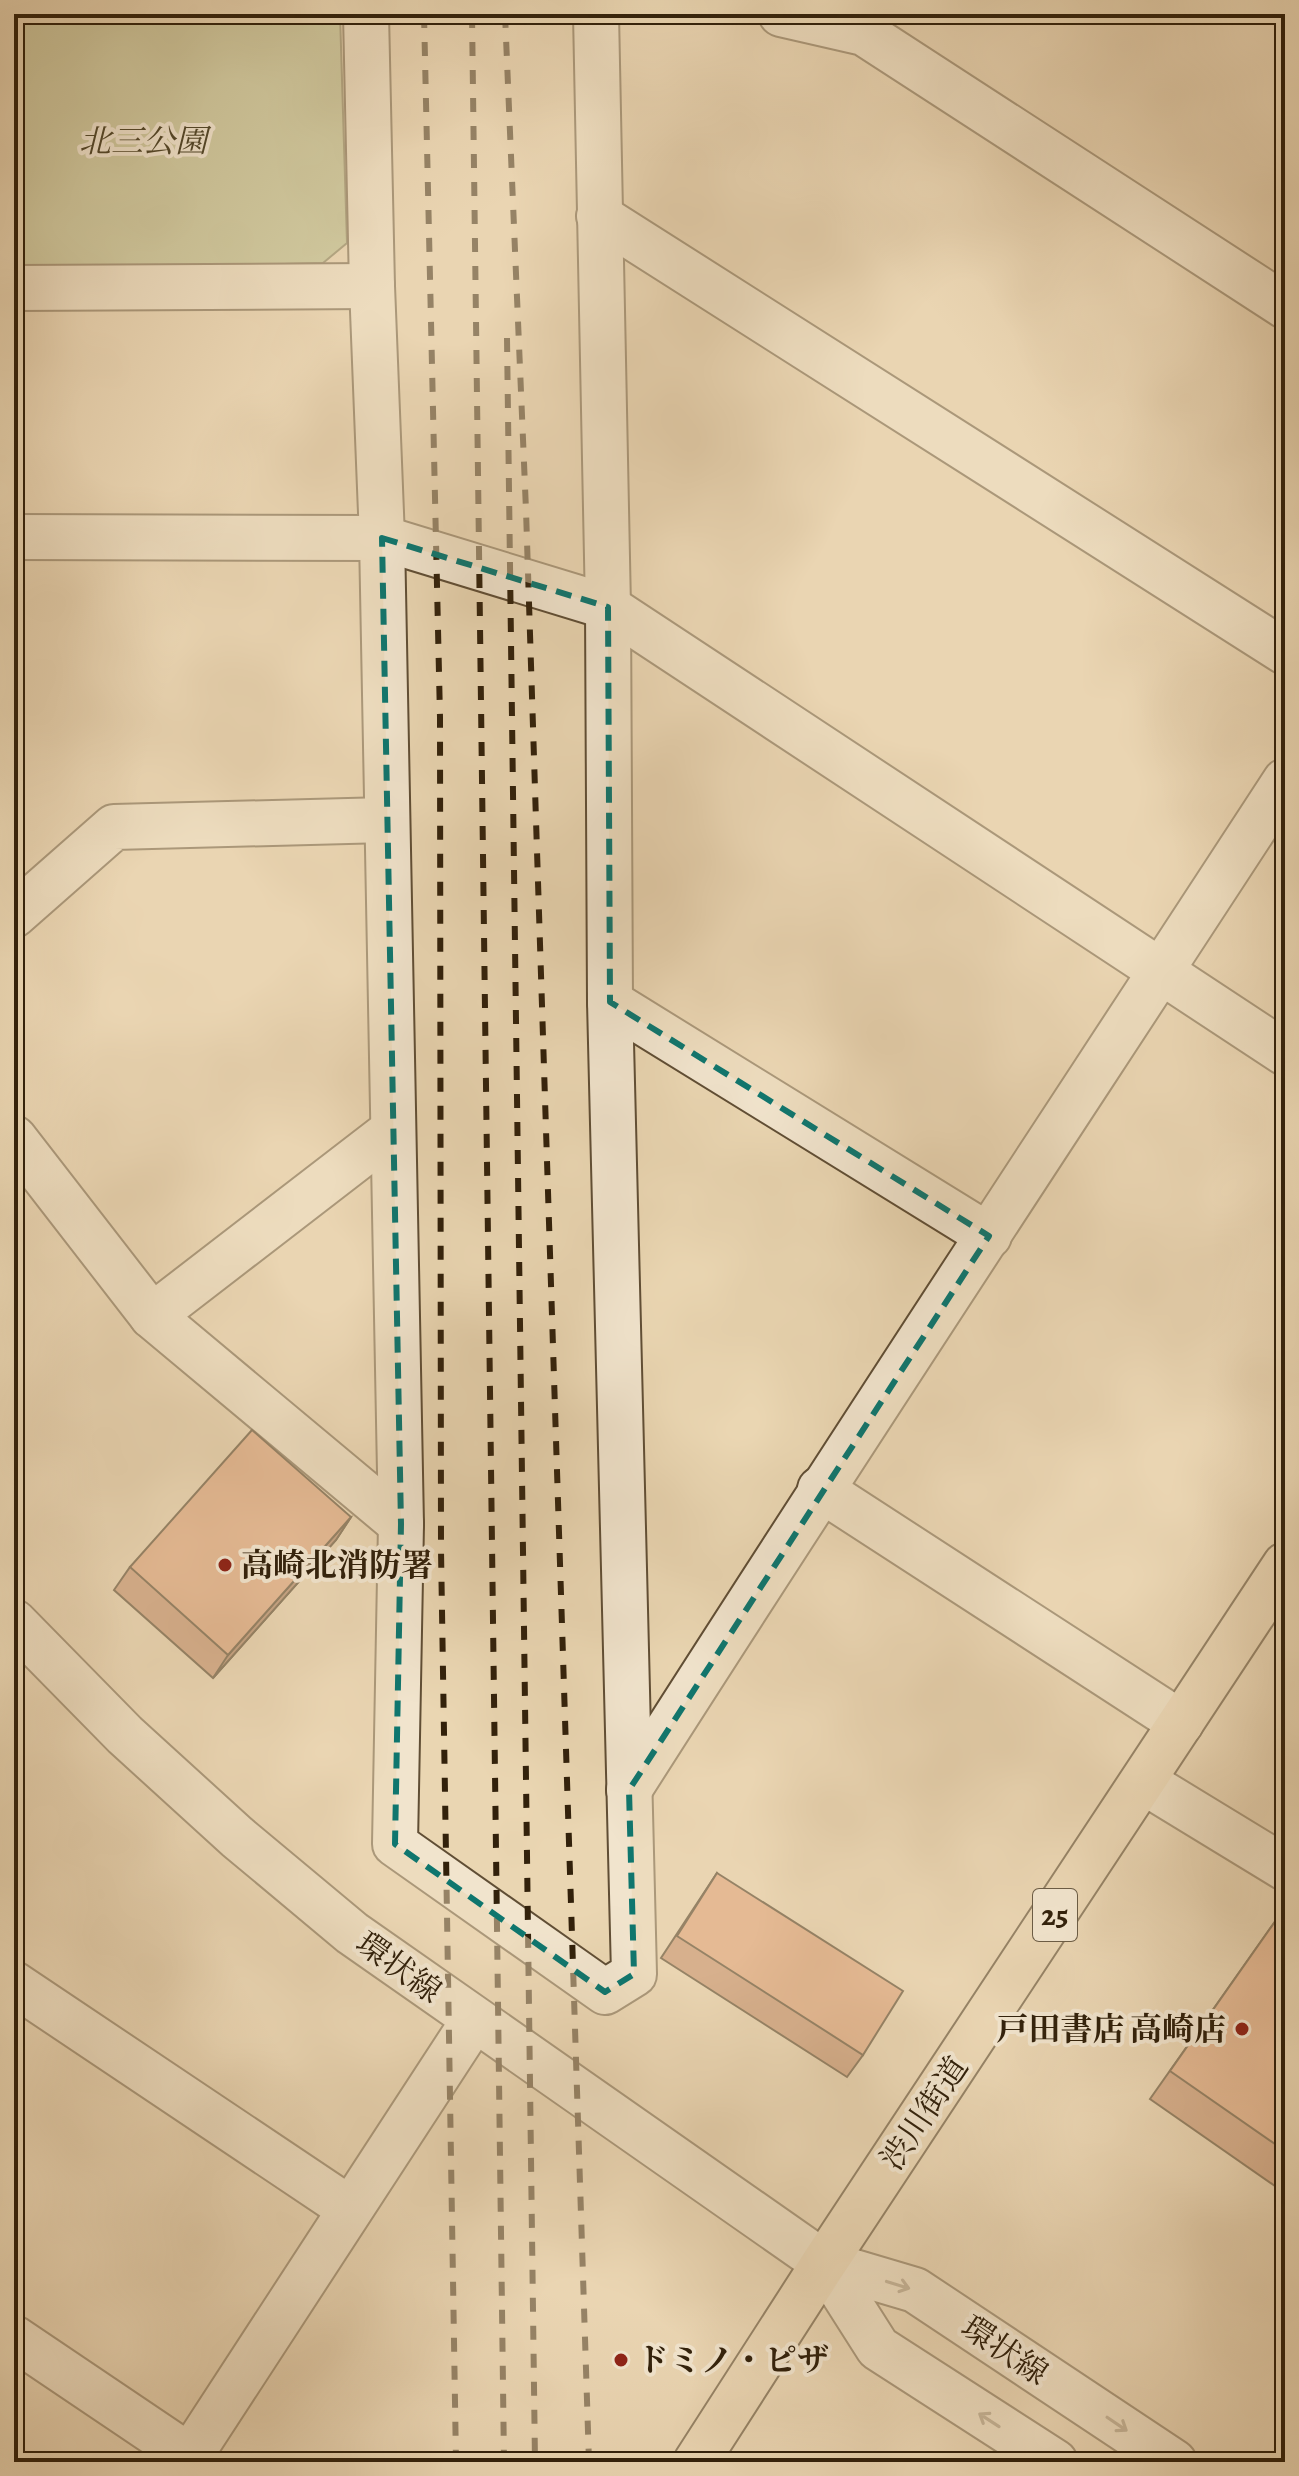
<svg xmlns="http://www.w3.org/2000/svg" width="1299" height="2476" viewBox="0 0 1299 2476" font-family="Alegreya,'Noto Serif JP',serif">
<rect width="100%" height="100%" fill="#ead6b2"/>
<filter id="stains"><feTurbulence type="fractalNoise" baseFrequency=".0025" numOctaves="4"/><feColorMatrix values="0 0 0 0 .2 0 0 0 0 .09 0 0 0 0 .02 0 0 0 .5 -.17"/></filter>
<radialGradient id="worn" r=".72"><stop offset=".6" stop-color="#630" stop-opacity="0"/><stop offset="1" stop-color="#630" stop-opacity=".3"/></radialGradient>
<path fill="#b7be8c" stroke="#74704c" stroke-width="2" d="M14 14H340L347 243 323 263 14 271Z"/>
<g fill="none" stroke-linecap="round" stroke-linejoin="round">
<defs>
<g id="minor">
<path d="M366 14 372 286 382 538 401 1524 395 1844 605 1992 634 1974 610 1002 608 607 596 14"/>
<path d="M781 14 864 33 1285 306"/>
<path d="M599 216 1285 652"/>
<path d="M14 288 372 286"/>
<path d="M14 537 382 538 608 607 1285 1053"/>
<path d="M14 915 114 827 386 820"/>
<path d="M610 1002 989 1236"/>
<path d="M14 1138 152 1316 401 1524"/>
<path d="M152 1316 392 1131"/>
<path d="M820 1489 1181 1723"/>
<path d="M1144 1782 1285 1868"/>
<path d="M629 1790C844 1452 1066 1117 1285 781"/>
<path d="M14 1984 350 2209"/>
<path d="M14 2338 198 2462"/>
<path d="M186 2462 474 2020"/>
</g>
<g id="tertiary">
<path d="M14 1622 125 1735 237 1837 352 1933 824 2263 915 2290 1174 2462"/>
<path d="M824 2263 878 2348 1055 2462"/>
</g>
<path id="primary" d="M696 2462 824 2263 1285 1565"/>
</defs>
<use href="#minor" stroke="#604e35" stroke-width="48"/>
<use href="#tertiary" stroke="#604e35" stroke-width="48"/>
<use href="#primary" stroke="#32210b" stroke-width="48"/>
<use href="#minor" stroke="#f1e4cd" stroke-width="44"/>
<use href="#tertiary" stroke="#f1e4cd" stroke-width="44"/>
<use href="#primary" stroke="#ead6b2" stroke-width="44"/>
<g stroke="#32210b" stroke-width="6" stroke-dasharray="14 14" stroke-linecap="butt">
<path d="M424 14 440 717 441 1550 456 2462"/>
<path d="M472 14 504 2462"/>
<path d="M505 14 526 510 589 2462"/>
<path d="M507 338 535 2462"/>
</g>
</g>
<g fill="#c2845f" stroke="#32210b" stroke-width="2">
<path d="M351 1517 336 1540 213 1678 114 1590 130 1567Z"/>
<path d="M717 1873 863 2055 847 2077 661 1958Z"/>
<path d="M1281 1913 1285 1916V2193L1150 2099Z"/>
</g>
<path fill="#9e6b4e" stroke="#32210b" stroke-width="2" d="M351 1517 336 1540 213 1678 228 1655Z"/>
<g fill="#e1996f" stroke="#32210b" stroke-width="2">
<path d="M252 1430 351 1517 228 1655 130 1567Z"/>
<path d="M717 1873 903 1991 863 2055 677 1936Z"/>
<path d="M1281 1913 1285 1916V2151L1170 2071Z"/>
</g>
<defs><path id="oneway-shaft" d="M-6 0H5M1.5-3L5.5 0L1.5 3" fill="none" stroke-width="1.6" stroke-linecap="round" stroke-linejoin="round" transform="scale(2)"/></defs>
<g stroke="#9b8c76">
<use href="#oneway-shaft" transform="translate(898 2285) rotate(17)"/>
<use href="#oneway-shaft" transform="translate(989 2420) rotate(-147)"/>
<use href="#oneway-shaft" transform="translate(1117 2424) rotate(34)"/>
</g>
<path d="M0 0H1299V2476H0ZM382 538 608 607 610 1002 989 1236 629 1790 634 1974 605 1992 395 1844 401 1524Z" fill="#ead6b2" fill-opacity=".55" fill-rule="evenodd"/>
<path fill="none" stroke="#0f766e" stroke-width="6" stroke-dasharray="16 10" stroke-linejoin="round" d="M382 538 608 607 610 1002 989 1236 629 1790 634 1974 605 1992 395 1844 401 1524Z"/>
<g fill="#8f2418" stroke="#f1e4cd" stroke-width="3">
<circle cx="225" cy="1565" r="8"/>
<circle cx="1242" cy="2029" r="8"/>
<circle cx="621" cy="2360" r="8"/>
</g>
<g text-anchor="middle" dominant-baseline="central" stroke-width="8" stroke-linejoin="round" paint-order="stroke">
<rect fill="#f1e4cd" stroke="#6b5c45" stroke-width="2" x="1033" y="1889" width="44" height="52" rx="6"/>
<g font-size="30" font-weight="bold" fill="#32210b">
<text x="1055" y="1915">25</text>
</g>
<g font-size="32" font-style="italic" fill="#53482b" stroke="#f1e4cd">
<text x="143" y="141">北三公園</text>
</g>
<g font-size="32" font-weight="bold" fill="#32210b" stroke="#f1e4cd" text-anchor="start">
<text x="241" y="1565">高崎北消防署</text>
<text x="1226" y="2029" text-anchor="end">戸田書店 高崎店</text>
<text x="637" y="2360">ドミノ・ピザ</text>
</g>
<g font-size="32" fill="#32210b" stroke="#f1e4cd">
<text transform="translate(399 1967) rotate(36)">環状線</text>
<text transform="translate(924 2113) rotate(-56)">渋川街道</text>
<text transform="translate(1005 2350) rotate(34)">環状線</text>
</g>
</g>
<rect width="1299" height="2476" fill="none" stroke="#ead6b2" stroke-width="48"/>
<rect x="16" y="16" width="1267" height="2444" fill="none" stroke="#32210b" stroke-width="4"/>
<rect x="24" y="24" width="1251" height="2428" fill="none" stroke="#32210b" stroke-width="2"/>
<rect width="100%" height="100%" filter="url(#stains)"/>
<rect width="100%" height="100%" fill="url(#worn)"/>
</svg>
